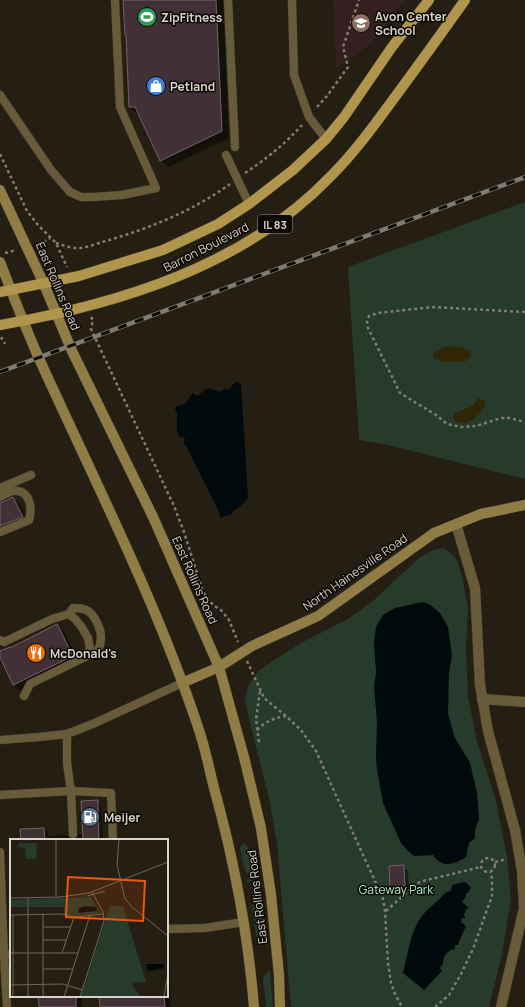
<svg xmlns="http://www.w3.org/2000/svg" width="525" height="1007" viewBox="0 0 525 1007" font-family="Manrope,sans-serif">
<rect width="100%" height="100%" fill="#251e12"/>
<path fill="#342021" d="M333 0H405L369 45 336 69Z"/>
<g fill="#263b2b">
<path d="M525 202V479L388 445 359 440 348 267Z"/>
<path d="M443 548 450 552 457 560 463 580 468 608 466 650 468 697 477 741 496 801 507 857 511 899 502 955 489 1007H291L277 844 270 803 249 719 245 699 248 686 258 671 271 662 299 644 348 619 374 600 419 558 433 550Z"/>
<path d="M243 843 247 845 257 877 256 879C242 874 243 861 240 848Z"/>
<path d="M248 878 256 882 259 886 268 947 263 940 259 941 258 945 251 903 255 907 258 906C258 902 257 899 257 895 258 887 259 884 251 881L247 883V880Z"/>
<path d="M269 970 270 972 273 1007H266L263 978Z"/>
</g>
<g fill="#2e2605">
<path d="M448 346 465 348 470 351 471 357 464 362H443L433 358V353L442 348Z"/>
<path d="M479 398 485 401C486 414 460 433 453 417L455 413 473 406Z"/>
</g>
<g fill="#00090b">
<path d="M237 382 241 384 248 498 238 508 233 511 232 514 220 518V514L186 446 183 443 185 439 184 437 180 438 177 431V413L175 410 177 406 185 404 193 393 197 396 208 388 220 392 222 390 230 389 233 384Z"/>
<path d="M423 602 429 604 440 613 448 627 452 656 449 672 448 714 455 738 470 763 477 793 479 819 475 830V838L469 843 466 857C454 865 441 868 433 855L414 856 407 850 401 843 383 803 377 769 376 758 377 721 374 687 376 672 374 642 376 627 383 615 395 608Z"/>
<path d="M464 882 468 884 471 888 468 893H466V896L462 902 469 908 466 909 464 915 465 918H462L461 922 466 926C463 933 460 938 458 945H455V948L453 950 452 949C446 953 443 956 443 964L440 968 442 971 424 990 403 973C407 958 411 931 420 919 427 908 438 902 446 892L451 891 452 885Z"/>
</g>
<g fill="#0007">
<path d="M124 0H223L229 138 168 167 161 160 140 114H137L130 107Z"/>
<path d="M13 498 20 505 29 524 5 534 0 538V504Z"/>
<path d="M57 625 64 632 79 663 21 691 14 684 0 652 11 649Z"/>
<path d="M97 801 101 805 103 840H22L44 829 48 833V836L67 835 72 840H76L79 834H84Z"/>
<path d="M403 866 408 871 409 891H396L391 887Z"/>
<path d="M167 962 169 964 171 1007H101L100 996H167Z"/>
<path d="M39 996H82V1007H38L37 1002 39 1001Z"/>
</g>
<g fill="#413137" stroke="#746269">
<path d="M123 0H216L222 131 160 161 135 107H129L126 35H125Z"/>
<path d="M13 497 23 517 0 526V503Z"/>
<path d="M57 624 73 656 13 685 0 657V651L10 647V648Z"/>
<path d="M98 800 99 840H83L81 801Z"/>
<path d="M44 828 45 840H21L20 829Z"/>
<path d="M404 865 405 886 390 887 389 866Z"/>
<path d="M38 996H76V1007H39Z"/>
<path d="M99 996H164L165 1007H100Z"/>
</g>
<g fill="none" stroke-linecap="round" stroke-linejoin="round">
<defs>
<g id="service">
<path d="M228 0 235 147"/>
<path d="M292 0 294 75 309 117 326 139"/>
<path d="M0 95 51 170 70 192 81 197H93L122 195 156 188 120 107 115 0"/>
<path d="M226 155 249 204"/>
<path d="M0 488 31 475"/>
<path d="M0 497C5 494 12 490 18 491 31 493 32 510 29 520L0 532"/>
<path d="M69 614 73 608C78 608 82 608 86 610 94 613 101 629 101 637 101 642 100 646 98 650L85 657"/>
<path d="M0 640 4 642 52 619 69 614 75 619 81 626 88 638 90 648 85 657 30 684 24 696"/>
<path d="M67 734V763L71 791 73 834"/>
<path d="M0 740 39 737 67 734 95 723 182 683"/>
<path d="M0 795 71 791 111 793 113 840"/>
<path d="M0 852 4 956H0"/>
<path d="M167 929 205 928 244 922"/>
<path d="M7 1007 4 956 11 954"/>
</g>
<g id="minor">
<path d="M456 524 475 588 480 685 488 731 515 830 522 871 524 908 501 1007"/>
<path d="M482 699 525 702"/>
</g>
<g id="secondary">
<path d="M0 190 43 282 72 351 153 517 219 667 244 757 261 828 271 895 279 975 280 1007"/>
<path d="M0 262C12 293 24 324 37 354 93 478 155 598 198 727 205 747 209 768 214 788 234 860 248 933 254 1007"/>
<path d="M182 683 219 667 252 646 318 616 434 533 481 514 525 505"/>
</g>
<g id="primary">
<path d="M0 292 79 276 163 250 218 224 249 204 293 170 326 139 344 117 392 47 429 0"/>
<path d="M0 325C119 304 245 266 331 176 354 153 373 127 392 101 417 67 441 34 465 0"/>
</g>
</defs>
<use href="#service" stroke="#413b2f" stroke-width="9"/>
<use href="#minor" stroke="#413b2f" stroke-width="11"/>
<use href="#secondary" stroke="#413b2f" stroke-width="11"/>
<use href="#primary" stroke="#413b2f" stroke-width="11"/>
<g stroke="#827c72" stroke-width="2.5" stroke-dasharray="3 3" stroke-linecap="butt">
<path d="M317 107 327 96 348 67 343 47 359 0"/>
<path d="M0 154 27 211 38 225 56 243 67 267"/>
<path d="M245 173C266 159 285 144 302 125"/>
<path d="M56 243C63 245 72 249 80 248 89 247 98 243 106 241 150 228 193 211 230 184"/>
<path d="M38 244 44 242 50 238"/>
<path d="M5 253 16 250"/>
<path d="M525 312 432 307 378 313 369 316 367 321 368 328 400 393 436 415 447 424 462 427 476 426 501 418H510L525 422"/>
<path d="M91 317 93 320 91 329 174 506 184 532 203 592 213 605 221 610 229 620 238 642"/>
<path d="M1 337 5 344"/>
<path d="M247 661 264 698 286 716 301 730 316 751 368 866 377 885 383 899 385 911 388 963 391 983 395 994 402 1007"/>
<path d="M257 730C266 721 274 718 286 716"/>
<path d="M259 742 256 719 260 691"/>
<circle cx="488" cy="865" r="7"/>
<path d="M495 862 507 859"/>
<path d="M386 911 416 884 423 881 481 867"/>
<path d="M435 1007 449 995 461 974 473 949 492 896V878L490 872"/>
</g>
<use href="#service" stroke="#675b39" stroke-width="8"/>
<use href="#minor" stroke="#675b39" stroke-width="10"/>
<use href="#secondary" stroke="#907c45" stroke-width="10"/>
<use href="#primary" stroke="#b0964d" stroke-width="10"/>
<defs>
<path id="rail" d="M0 372 525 177"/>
</defs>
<use href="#rail" stroke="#807a70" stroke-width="4.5"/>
<use href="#rail" stroke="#0c0904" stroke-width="3" stroke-dasharray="9" stroke-linecap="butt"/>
</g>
<defs>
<symbol id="stadium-disc" viewBox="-11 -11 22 22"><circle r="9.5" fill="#2e9e5b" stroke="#0c0904"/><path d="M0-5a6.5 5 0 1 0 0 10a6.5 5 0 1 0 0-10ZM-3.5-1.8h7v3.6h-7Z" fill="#fff"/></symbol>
<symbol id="school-disc" viewBox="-11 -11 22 22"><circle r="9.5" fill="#8d6e63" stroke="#0c0904"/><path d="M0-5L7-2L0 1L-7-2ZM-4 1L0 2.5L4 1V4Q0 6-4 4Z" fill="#fff"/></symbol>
<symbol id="shop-disc" viewBox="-11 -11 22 22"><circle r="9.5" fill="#3f7fe0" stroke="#0c0904"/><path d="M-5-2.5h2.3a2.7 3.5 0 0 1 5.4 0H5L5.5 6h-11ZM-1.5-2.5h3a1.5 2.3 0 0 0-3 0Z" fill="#fff"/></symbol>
<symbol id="restaurant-disc" viewBox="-11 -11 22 22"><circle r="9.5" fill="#e8710a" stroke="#0c0904"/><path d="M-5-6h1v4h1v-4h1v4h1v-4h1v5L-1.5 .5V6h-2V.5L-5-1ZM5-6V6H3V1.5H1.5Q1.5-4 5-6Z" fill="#fff"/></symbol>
<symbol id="fuel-disc" viewBox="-11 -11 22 22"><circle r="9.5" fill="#5c6f8a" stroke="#0c0904"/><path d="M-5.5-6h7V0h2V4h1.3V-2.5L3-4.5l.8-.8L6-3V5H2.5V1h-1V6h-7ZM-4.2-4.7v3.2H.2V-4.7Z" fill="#fff"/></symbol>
</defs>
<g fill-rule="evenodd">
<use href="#stadium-disc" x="136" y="6" width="22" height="22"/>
<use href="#school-disc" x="350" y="12" width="22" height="22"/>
<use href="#shop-disc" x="145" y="75" width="22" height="22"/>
<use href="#restaurant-disc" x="25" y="642" width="22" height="22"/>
<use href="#fuel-disc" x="79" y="806" width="22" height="22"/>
</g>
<g text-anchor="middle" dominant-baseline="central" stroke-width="3" stroke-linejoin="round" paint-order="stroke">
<rect fill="#0c0904" stroke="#9a968f" stroke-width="1" x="258" y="215" width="34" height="18" rx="3"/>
<g font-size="11" font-weight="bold" fill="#d7d2ca">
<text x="275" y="224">IL 83</text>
</g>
<g font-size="12" font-weight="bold" fill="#d7d2ca" stroke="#0c0904" text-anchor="start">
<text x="375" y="16">Avon Center<tspan x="375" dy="14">School</tspan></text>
<text x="161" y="17">ZipFitness</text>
<text x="170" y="86">Petland</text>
<text x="50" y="653">McDonald's</text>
<text x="104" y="817">Meijer</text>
</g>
<g font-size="12" fill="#d7d2ca" stroke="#0c0904">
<text transform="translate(206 247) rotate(-27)">Barron Boulevard</text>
<text transform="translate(58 286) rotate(67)">East Rollins Road</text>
<text transform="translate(355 572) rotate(-35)">North Hainesville Road</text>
<text transform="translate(195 580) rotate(66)">East Rollins Road</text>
<text transform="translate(257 897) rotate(-97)">East Rollins Road</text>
</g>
<g font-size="12" fill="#b3edbf" stroke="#0c0904">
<text x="396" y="889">Gateway Park</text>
</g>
</g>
<g transform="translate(10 839)">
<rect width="158" height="158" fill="#251e12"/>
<path d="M9 4H27L26 20H16L15 9 7 8ZM81 58 90 74 68 77 54 75V68H19V60ZM17 60V68H0V61ZM100 67H113L136 143 123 144V148L132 158H71Z" fill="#263b2b"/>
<path d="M75 67 86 68 87 72 68 74 69 69ZM136 125H152L155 127 152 130 138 132Z" fill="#00090b"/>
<path fill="none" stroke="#6c665c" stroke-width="1" d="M109 0 107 26 115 60 122 68 158 97M77 57 95 52M46 58V0M0 59 50 58 79 54 158 23M0 76 51 75 66 78 93 75M33 88H61M33 101H56M0 114H68M52 114 64 78M33 130H63M0 146 52 145 73 151M3 158V76M18 158V59M33 158V75M54 158 80 76M70 158 94 82 93 73 82 53M154 158 158 134"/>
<path fill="#e8590c" fill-opacity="0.15" stroke="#e8590c" stroke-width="2" d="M58 38 135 42 133 82 56 78Z"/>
<rect width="158" height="158" fill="none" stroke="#d7d2ca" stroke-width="2"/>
</g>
</svg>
